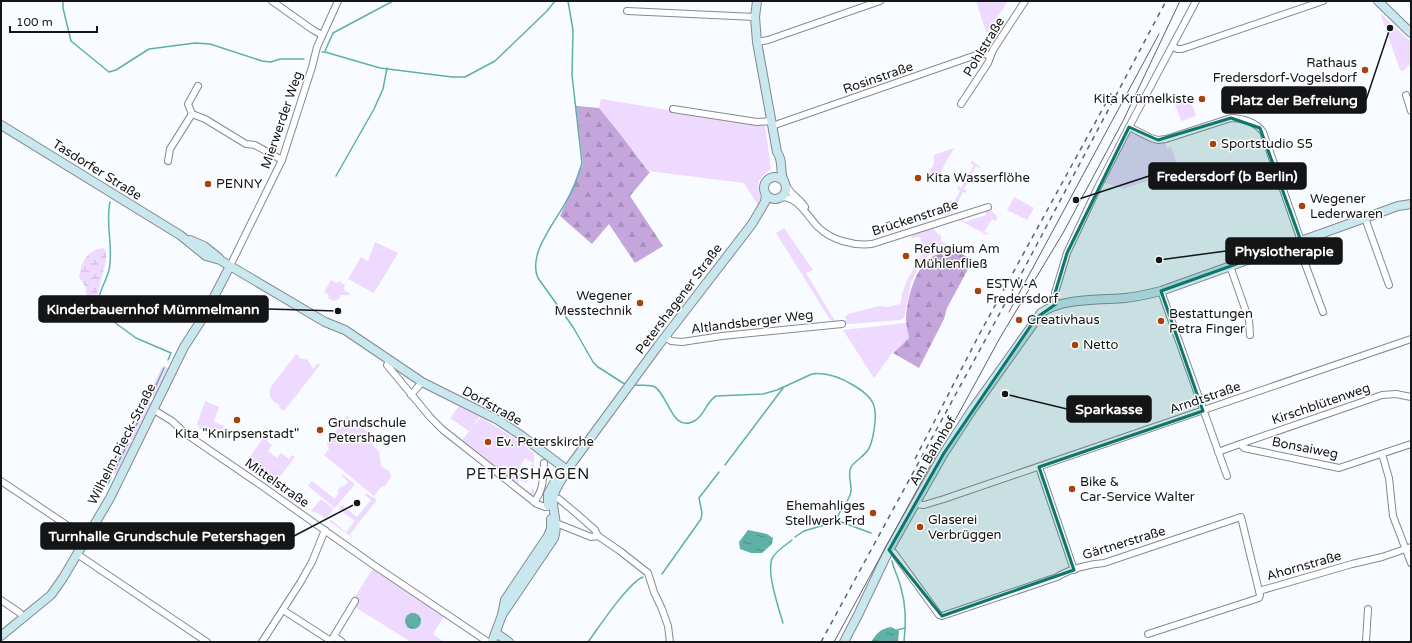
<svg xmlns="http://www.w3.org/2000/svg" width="1412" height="643" viewBox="0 0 1412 643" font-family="'Varela Round',sans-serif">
<defs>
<pattern id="forest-firs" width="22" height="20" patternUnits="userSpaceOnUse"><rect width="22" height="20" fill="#c4a6dd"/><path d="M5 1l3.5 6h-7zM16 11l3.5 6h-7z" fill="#a88ebd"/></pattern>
<pattern id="wetland-marsh" width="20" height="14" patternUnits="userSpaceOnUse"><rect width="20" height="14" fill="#eedafe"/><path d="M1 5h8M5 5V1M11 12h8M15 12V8" fill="none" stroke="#cbbad9"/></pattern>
<pattern id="water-ripples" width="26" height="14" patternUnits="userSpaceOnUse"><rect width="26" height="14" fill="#5eb1a7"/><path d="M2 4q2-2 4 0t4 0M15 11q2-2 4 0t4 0" fill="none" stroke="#4c8f87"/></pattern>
</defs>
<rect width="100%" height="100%" fill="#f8fbff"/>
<g fill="#eedafe">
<path d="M976 1H1008L988 32H986Z"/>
<path d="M1380 13 1411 42V63L1403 71 1400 70Z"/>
<path d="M1189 96 1196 116 1181 121 1174 101Z"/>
<path d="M601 99 765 126 771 169C754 181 758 183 761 201L758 205 744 183 648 171 620 134 599 108Z"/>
<path d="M1129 131 1160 142 1165 143 1167 148 1171 147 1179 170 1124 189 1102 182Z"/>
<path d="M954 148 936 180 929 173 934 164V155Z"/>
<path d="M972 161 980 167 979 168 976 166 972 174 975 176 973 180 970 178 964 189 967 191 966 193 963 192 957 203 960 205 958 207 955 205 952 211 954 212 945 216 943 214 944 212 947 214 953 204 949 202 950 200 954 202 960 191 957 188 958 186 961 188 968 177 964 175 965 173 969 174 974 165 970 163Z"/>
<path d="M1014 197 1034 208 1027 220 1007 210Z"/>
<path d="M985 210C990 209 996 213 997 218L996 221 992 219 984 232 988 234 987 235 957 219 962 217 964 222 986 215Z"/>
<path d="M933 227 936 232 941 236V241L954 248 929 255 917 270 911 282 904 318 900 320 849 324 831 321 776 233 784 228 813 270 806 273 835 321 847 320 845 318 848 314 879 306 887 307 900 304 901 302 902 294 907 280 924 250 920 237 912 238 911 234Z"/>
<path d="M375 242 398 253 374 293 348 279 361 257 368 261Z"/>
<path d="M331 280 336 283 339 281 345 285 344 290 351 294 347 295H341L339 299 333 301 328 298 329 295 324 292Z"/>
<path d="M906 323 909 338 893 352 874 378 843 330Z"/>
<path d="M296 354 299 356V358L308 360 313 369 318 363 320 365 284 411 279 407 280 405C272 402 267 396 271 387Z"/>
<path d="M164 366 170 369 157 393V397L156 398 149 396V394L162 367Z"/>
<path d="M147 399 152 402 145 417 146 420 143 422 136 435 137 438 135 441 129 439 127 436 144 401Z"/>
<path d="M205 401 219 407 214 422 224 426 216 441 201 430 197 424Z"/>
<path d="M459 406 480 416 471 428 481 417 518 441 534 453V469L531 471 529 469 533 463 525 458 517 472 524 477 527 472 530 474V477L526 483 519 480 517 485 530 493 532 489 537 493 533 499 462 440 469 431 450 418Z"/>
<path d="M347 416 377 439 372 445 379 451 381 466 390 472 391 477 385 486 381 487 374 496 324 455 329 449 327 443Z"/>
<path d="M269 430 273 433 267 441 272 445 268 451 277 458 281 453 289 459 292 455 295 457 275 483 245 464Z"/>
<path d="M125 441 133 443 119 476 112 473 111 471Z"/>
<path d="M342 474 355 484 335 508 308 486 312 481 335 499 339 493 337 491 342 486 344 487 348 482 342 476Z"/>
<path d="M366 493 377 500 350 534 353 538 329 521 331 520 346 532 355 521 339 509 342 505 357 517 371 500 365 495Z"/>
<path d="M321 499 334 509 326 519 318 513 311 511Z"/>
<path d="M374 567 444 616 433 634 444 642H411L355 607 358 602 354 598Z"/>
</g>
<g fill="url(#forest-firs)">
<path d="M576 106 599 108 620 134 648 171 650 172 630 196 663 246 635 263 609 224 592 244 560 216 583 164Z"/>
<path d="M954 250 973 260 947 308 944 319 919 368 893 353 909 338C908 332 906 326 906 320 906 302 915 268 930 258 937 253 946 252 954 250Z"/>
</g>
<path fill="url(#wetland-marsh)" d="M103 248 106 250V261L95 303 97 311 94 313 89 311 85 286 79 277C83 259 85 253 103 248Z"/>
<g fill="url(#water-ripples)">
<path d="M748 530 767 534 773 538 772 544 762 553H751L740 549 739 542Z"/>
<circle cx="413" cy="621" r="8"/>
<path d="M891 627 899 631 898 642H871C877 633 880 629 891 627Z"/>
</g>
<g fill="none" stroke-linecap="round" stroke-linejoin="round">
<g stroke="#5eb1a7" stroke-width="1.5">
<path d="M63 1V8L71 41 109 72 116 70 149 49 195 43 210 44 262 61 271 62 280 59H304"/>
<path d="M568 1 573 30 572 75 582 163C578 176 574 189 567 200 556 221 527 254 538 278L573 327 593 362 598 367 623 383 626 384"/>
<path d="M325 51 333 33 393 1"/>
<path d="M322 52H325L380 68 452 77H465L495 61 547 11 555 1"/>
<path d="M336 176 374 109 383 89 387 68"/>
<path d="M110 202C105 225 114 247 109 270 106 282 94 300 99 311L136 338 171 353 168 360"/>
<path d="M634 385C640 386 650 384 655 387 669 396 672 435 696 420 705 414 707 401 716 396L763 394 777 390 812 374C826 372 841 378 853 385 874 397 878 406 874 430 873 436 872 444 868 450 863 457 855 461 851 467 847 475 852 484 851 491 850 501 840 509 837 518L841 522 871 533"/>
<path d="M153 392 164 368"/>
<path d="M132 434 147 402"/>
<path d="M725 465 783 388"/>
<path d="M115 469 128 443"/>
<path d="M108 484 111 477"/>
<path d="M795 537 804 531 838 521"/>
<path d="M892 561C894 570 899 579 901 588 906 605 906 625 904 642"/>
<path d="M662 574 701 519 702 513 699 498 719 472"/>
<path d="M783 623C779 609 765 569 773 557 777 550 786 545 792 540"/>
<path d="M897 630 905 628"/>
<path d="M588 642C599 627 628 583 643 577"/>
</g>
<defs>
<g id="street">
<path d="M272 1 313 30 322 35"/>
<path d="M627 11 755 17"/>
<path d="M757 42 768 40 880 1"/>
<path d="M1172 46 1177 49H1182L1323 1"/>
<path d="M1406 95 1411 111"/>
<path d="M961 104 988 63 993 50 1025 1"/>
<path d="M673 109 757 122 771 121"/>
<path d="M192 114 188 104 198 86"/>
<path d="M772 126 979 54 983 53 990 56"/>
<path d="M1129 127 1151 138 1158 140 1166 139 1231 118C1242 118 1256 122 1263 132L1301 241"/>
<path d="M168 161 170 149 192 114 205 119 246 144 255 145 282 160"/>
<path d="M786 185C790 194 799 198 805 207"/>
<path d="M780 197C798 196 807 216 818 227 831 240 853 246 872 244L988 207"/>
<path d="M1365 218 1389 285"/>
<path d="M1297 242 1323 312"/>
<path d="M230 266 282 160 312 67 317 47 338 1"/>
<path d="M1230 266 1249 320 1250 335"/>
<path d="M1161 291 1227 476"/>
<path d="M1056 305 1055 293 1067 253 1098 187 1129 127 1196 1"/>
<path d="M665 337 671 341 682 342 722 336 842 324"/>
<path d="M389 361 387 365 430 417 443 430 537 504 545 507 552 506"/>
<path d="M411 395 422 382"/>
<path d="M154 410 172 421 186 434 262 486 375 566 488 642"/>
<path d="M1240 444 1382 395 1396 394 1411 397"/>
<path d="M1218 452 1240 444 1244 448 1339 468 1411 444"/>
<path d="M1382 454 1389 478 1393 516 1411 563"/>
<path d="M1039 467 1074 570"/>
<path d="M1 481 86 538"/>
<path d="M559 499 577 514 595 530 598 536 620 551 648 573 654 592 662 609 668 626 670 642"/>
<path d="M534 502C544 490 543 477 544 463"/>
<path d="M915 504 924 505 944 499 1411 339"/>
<path d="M553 523H556L591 537 598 536"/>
<path d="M889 550 894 553 939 615 942 616 1057 577C1070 569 1089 564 1104 563L1241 517 1260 595 1259 598 1148 634"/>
<path d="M77 554 207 642"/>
<path d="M1259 591 1352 564 1382 557 1411 547"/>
<path d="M1 600 20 613 23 617"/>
<path d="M283 610 331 641 334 636 342 642"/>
<path d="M334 636 355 601"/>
<path d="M262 642 300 583 312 562 325 530"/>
<path d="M1366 642 1368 609"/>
</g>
<g id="secondary">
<path d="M757 1 755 17 757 42 777 152C784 161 779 172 784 181"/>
<path d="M1378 1 1411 33"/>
<path d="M1 125 180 235 206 256 220 260 325 322 345 330 422 382 498 420 522 436 567 470"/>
<circle cx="775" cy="188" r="11"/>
<path d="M190 240 204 246 219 258"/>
<path d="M548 505V494L555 481"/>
<path d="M502 615 554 538C559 524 552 511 553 498 555 487 563 479 567 470L658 346 752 224 765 202 766 194"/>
<path d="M496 633 509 642"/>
<path d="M1 636 51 595 63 578 110 498 184 347 204 316 230 266"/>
<path d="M492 642 502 615 505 600 548 536 551 529V519"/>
<path d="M844 642 858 615 889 550 944 453 972 410 1041 313C1061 298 1100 300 1125 298 1137 297 1149 294 1161 291L1365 218 1398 206 1411 204"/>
</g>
</defs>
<use href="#street" stroke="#858a90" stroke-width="8"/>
<use href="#secondary" stroke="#858a90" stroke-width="10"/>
<use href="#street" stroke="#fff" stroke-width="6"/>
<use href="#secondary" stroke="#c9e7ee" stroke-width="8"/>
<g stroke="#616265" stroke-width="1">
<path d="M1009 312 1159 34"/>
<path d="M834 642 1001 336 1063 233 1123 121 1180 1"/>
</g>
<g stroke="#616265" stroke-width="1.5" stroke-dasharray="5 5" stroke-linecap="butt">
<path d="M915 459 980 333 1113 90"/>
<path d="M821 642 1026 265 1166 1"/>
</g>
</g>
<path fill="#0f766e" fill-opacity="0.2" stroke="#0f766e" stroke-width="3" stroke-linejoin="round" d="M1231 118 1260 128 1301 241 1161 291 1203 411 1039 467 1074 570 942 616 889 550 944 453 1036 318 1056 304 1055 293 1067 253 1129 127 1158 140Z"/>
<g fill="#a5420d" stroke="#fff" stroke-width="1.5">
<circle cx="1365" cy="70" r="4"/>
<circle cx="1202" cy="99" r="4"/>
<circle cx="1213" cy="144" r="4"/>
<circle cx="918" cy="178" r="4"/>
<circle cx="208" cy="184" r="4"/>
<circle cx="1302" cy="206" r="4"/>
<circle cx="906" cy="256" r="4"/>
<circle cx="978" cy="291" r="4"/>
<circle cx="640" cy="303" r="4"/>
<circle cx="1019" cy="320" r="4"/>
<circle cx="1161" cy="321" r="4"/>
<circle cx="1075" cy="345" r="4"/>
<circle cx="237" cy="420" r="4"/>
<circle cx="320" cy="430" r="4"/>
<circle cx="488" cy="442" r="4"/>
<circle cx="1072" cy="489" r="4"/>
<circle cx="873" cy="513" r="4"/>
<circle cx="920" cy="527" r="4"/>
</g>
<g text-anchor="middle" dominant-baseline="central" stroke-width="3" stroke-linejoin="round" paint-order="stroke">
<g font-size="13" fill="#141517" stroke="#fff">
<text transform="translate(984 47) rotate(-59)">Pohlstraße</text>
<text transform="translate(878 78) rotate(-19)">Rosinstraße</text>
<text transform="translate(282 120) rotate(-71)">Mierwerder Weg</text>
<text transform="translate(97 170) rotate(32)">Tasdorfer Straße</text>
<text transform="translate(915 218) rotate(-18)">Brückenstraße</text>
<text transform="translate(679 299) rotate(-53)">Petershagener Straße</text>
<text transform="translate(752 322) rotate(-7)">Altlandsberger Weg</text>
<text transform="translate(1205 398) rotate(-19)">Arndtstraße</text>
<text transform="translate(1321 404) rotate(-19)">Kirschblütenweg</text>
<text transform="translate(492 406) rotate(29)">Dorfstraße</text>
<text transform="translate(122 444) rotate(-63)">Wilhelm-Pieck-Straße</text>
<text transform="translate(1305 448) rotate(11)">Bonsaiweg</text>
<text transform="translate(933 451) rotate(-59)">Am Bahnhof</text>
<text transform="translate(277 483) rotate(35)">Mittelstraße</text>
<text transform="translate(1124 543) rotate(-17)">Gärtnerstraße</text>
<text transform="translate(1304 566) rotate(-16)">Ahornstraße</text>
</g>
<g font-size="13" fill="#141517" stroke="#fff" text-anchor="start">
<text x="1357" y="63" text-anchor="end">Rathaus<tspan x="1357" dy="15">Fredersdorf-Vogelsdorf</tspan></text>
<text x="1194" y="99" text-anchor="end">Kita Krümelkiste</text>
<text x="1221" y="144">Sportstudio S5</text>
<text x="926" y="178">Kita Wasserflöhe</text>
<text x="216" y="184">PENNY</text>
<text x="1310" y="199">Wegener<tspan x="1310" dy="15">Lederwaren</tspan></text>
<text x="914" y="249">Refugium Am<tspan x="914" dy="15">Mühlenfließ</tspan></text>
<text x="986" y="284">ESTW-A<tspan x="986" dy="15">Fredersdorf</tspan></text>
<text x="632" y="296" text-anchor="end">Wegener<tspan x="632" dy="15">Messtechnik</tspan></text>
<text x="1169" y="314">Bestattungen<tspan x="1169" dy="15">Petra Finger</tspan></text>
<text x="1027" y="320">Creativhaus</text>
<text x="1083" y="345">Netto</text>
<text x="328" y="423">Grundschule<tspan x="328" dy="15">Petershagen</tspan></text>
<text x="237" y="434" text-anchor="middle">Kita "Knirpsenstadt"</text>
<text x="496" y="442">Ev. Peterskirche</text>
<text x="1080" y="482">Bike &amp;<tspan x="1080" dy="15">Car-Service Walter</tspan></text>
<text x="865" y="506" text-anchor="end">Ehemahliges<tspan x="865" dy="15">Stellwerk Frd</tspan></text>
<text x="928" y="520">Glaserei<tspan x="928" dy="15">Verbrüggen</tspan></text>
</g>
<g font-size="15" letter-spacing="1" fill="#141517" stroke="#fff">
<text x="528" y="474">PETERSHAGEN</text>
</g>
</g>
<path fill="none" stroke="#141517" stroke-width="1.5" d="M1390 28L1366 100M1076 200L1149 176M1159 260L1226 251M338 311L268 309M1005 394L1067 409M357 503L294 536"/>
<g fill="#141517" stroke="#fff" stroke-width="1.5">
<circle cx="1390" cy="28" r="4"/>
<circle cx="1076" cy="200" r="4"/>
<circle cx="1159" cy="260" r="4"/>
<circle cx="338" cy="311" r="4"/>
<circle cx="1005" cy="394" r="4"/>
<circle cx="357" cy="503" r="4"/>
</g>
<g fill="#141517" stroke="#141517" stroke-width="1.5">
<rect x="1222" y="87" width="144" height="26" rx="4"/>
<rect x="1149" y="163" width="157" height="26" rx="4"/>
<rect x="1226" y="238" width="116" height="26" rx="4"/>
<rect x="39" y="296" width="229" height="26" rx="4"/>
<rect x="1067" y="396" width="84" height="26" rx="4"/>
<rect x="41" y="523" width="253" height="26" rx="4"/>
</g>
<g font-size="14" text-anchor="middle" font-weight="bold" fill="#fff">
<text x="1294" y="105">Platz der Befreiung</text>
<text x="1227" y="181">Fredersdorf (b Berlin)</text>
<text x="1284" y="256">Physiotherapie</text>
<text x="153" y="314">Kinderbauernhof Mümmelmann</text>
<text x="1109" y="414">Sparkasse</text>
<text x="167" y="541">Turnhalle Grundschule Petershagen</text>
</g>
<rect width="1412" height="643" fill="none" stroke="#141517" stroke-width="4"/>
<path d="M10 26v6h87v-6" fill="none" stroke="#141517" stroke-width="2"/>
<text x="16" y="26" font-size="12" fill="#141517" stroke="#ffffff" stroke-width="3" paint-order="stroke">100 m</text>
</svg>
